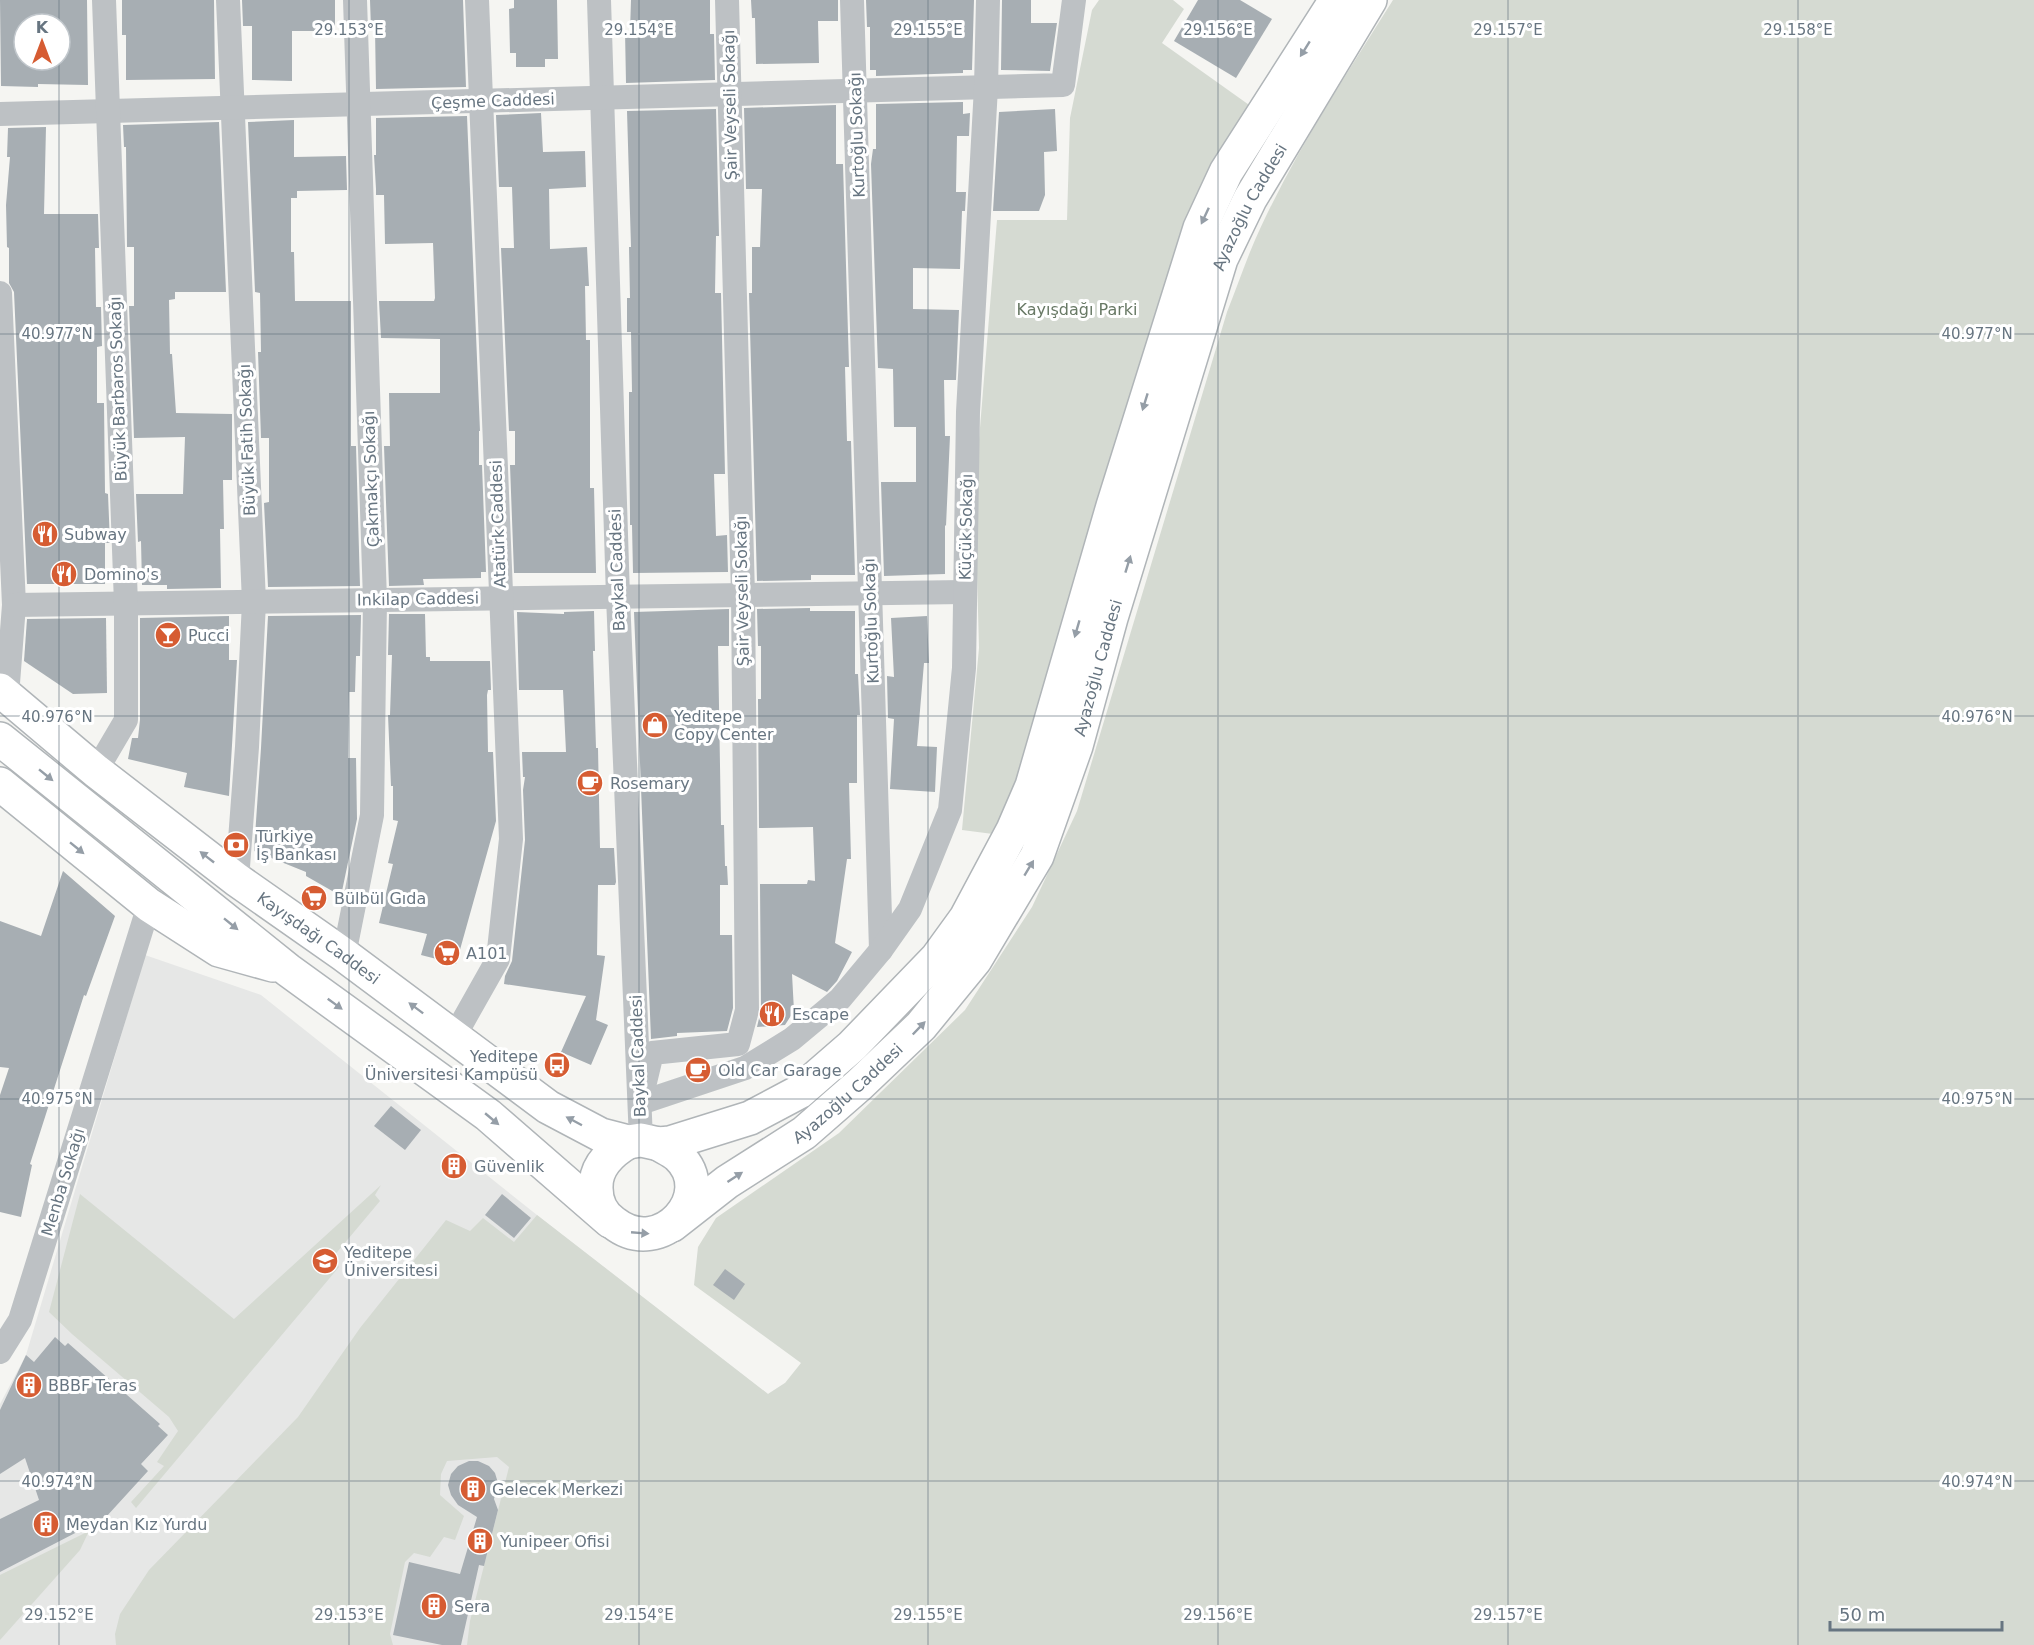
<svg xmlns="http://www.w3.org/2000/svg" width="2034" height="1645" viewBox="0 0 2034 1645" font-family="'DejaVu Sans',sans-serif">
<rect width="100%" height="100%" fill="#f5f5f2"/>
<path fill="#e6e7e6" d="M145 955 261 995 537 1215 768 1394 785 1383 704 1645H0V1404L26 1355Z"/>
<g fill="#d5dad2">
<path d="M1099 0H1173L1184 9 1162 43 1252 107 1030 755 993 834 962 830 979 648 976 537 978 452 997 220H1067L1070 118 1092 10Z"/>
<path d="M1393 0H2034V1645H467L470 1621 509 1467 497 1457 447 1461 441 1474 440 1495 464 1516 455 1540 444 1537 430 1557 414 1553 405 1562 390 1634 393 1645H116L115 1634 120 1614 149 1570 298 1417 360 1328 446 1220 470 1231 483 1218 514 1242 537 1215 768 1394 785 1383 801 1363 694 1285 698 1247 716 1218 839 1133 965 1010 1032 907 1077 811 1227 312C1235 292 1242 272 1250 252 1286 165 1343 80 1393 0Z"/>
<path d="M381 1185 375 1195 380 1201 333 1257 339 1267 136 1508 131 1502 164 1466 157 1462 178 1431 169 1417 72 1334 49 1312 80 1194 234 1319Z"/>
<path d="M89 1531 80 1550 0 1640V1575Z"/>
</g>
<g fill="#a7aeb3" fill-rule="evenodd">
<path d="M0 0H87L88 85 38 84V87L1 86ZM24 24H60V60H24Z"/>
<path d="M122 0H214L215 79 126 80V35H122Z"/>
<path d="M242 0H335V31H292V81L252 80V26H243Z"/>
<path d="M370 0H463L466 87 376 89 375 29H371Z"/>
<path d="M514 0H557L558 59H545V67H516V53H510L509 9 514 8Z"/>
<path d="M631 0H710V34H714L715 80 626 83 625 31H630Z"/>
<path d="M751 0H838V21H818L819 63 756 64 755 18H752Z"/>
<path d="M866 0H974L972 70H963V73L876 76V70H870V27H867Z"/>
<path d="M1002 0H1031V23H1057L1050 71 1001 70Z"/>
<path d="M1198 0H1240L1272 19 1236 78 1174 41Z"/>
<path d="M963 102V114L970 113 969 136H957L956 192H966L965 211H962L960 269 913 268V309L959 310 956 380H944L945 436H950L946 526 945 525V574L884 576 881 482H916V427H894L893 369 878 368 871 164 873 149H876V104Z"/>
<path d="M836 105V164H843L849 367H845L847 441H851L855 575H811V580L757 581 749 293H752V247H760L762 189H746L744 108Z"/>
<path d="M716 109 719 236H716L715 293H721L725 474H714L716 536 727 535 728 572 633 573 632 525H630V514L629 431V392H632L631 332H627V298H630L629 247H631L627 111Z"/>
<path d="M1055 109 1057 151 1044 152 1045 195 1039 211H993L999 112Z"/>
<path d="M541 113 543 152 585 151 586 187 549 189 550 249 587 247 589 286H585L586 340H590V488H594L596 573H514L510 465H515V431H509L501 248H514L512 187H499L496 115Z"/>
<path d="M467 116 480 431H479V465H482L486 572H481V578L423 579 424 585 389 586 384 446H390L389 393H440V339L381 338 379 301H434L435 298 433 243 385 244 384 195H376V189L374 155H376V118Z"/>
<path d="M294 120V157L346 156 347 190 297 191V198H291V252H294L295 301H351V446H356L360 586 268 587 264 503 269 502V438H261L258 352H261L260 293 255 292 248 122Z"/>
<path d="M219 122 226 292H175V299L169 300 170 354H172L176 413 232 414V480H223L224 529H220L221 588 167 589V585H142L141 541 138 542 136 494H183L185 437 134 438 129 306H134V247H127L126 147H124L123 125Z"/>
<path d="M46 127 44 214H98L99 248H95L96 307H101L102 346 97 347V403H104L105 493 108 494 110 543H105V584H27L14 292 9 283V248L7 247 6 205 10 157H7L8 128Z"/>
<path d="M810 608V611H855V674H858L860 715H857V783H849L851 859H847L835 943 852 952 837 981 827 992 792 974 794 1011 785 1025 757 1027 761 1010 760 884H807L808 880 815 881 813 827 759 828 758 699H761V646H758L757 609Z"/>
<path d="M729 609V646H718L721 825H724L725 866H727L728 885H720V935H732L733 1008 727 1031 677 1033V1036L651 1039 634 612Z"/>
<path d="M594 611 595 651H593L596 748H598L600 848H614L616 882 615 885H598L597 955 605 956 596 1020 608 1025 591 1065 561 1052 586 996 504 984 505 976 512 961 525 840 523 790 525 777H523L522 752H566L563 690H519L517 612 564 614V612Z"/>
<path d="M389 614H425L426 657H430V661H490L491 690H488L487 695 488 752H493L496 821 456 964 421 955 427 934 379 923 393 864 388 863 398 821 393 820V786H391L388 715H390L392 655H388Z"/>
<path d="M361 615 360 656H356L355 692H349L348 758H356L357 819 341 896 306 876V872L254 851 261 748 268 616Z"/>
<path d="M229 616V660H237L229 796 184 787 187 773 128 759 132 738H138L140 720V618Z"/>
<path d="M927 616 929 663H924L917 746 937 747 935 792 890 789 894 719 888 718 887 676 894 677 891 618Z"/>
<path d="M106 618 107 693 73 694 24 661 27 619Z"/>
<path d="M63 871 115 916 86 996 84 995 30 1164 32 1165 21 1217 0 1212V1095L9 1068 0 1067V921L41 936Z"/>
<path d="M391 1106 421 1130 405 1150 374 1126Z"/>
<path d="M502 1194 531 1218 514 1238 485 1215Z"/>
<path d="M725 1269 745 1284 734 1300 713 1285Z"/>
<path d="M55 1337 65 1346 68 1343 160 1424 158 1426 168 1435 141 1464 148 1471 106 1517 0 1572V1519L39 1500 25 1458 0 1474V1410L26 1355 34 1362Z"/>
<path d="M469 1461H478L489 1466 495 1473 498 1483 494 1499 498 1510 484 1566 479 1565 461 1645H442L393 1635 409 1562 460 1574 477 1517 458 1505 451 1495 448 1485 451 1474 458 1466Z"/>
</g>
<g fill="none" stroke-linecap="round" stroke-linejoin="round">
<defs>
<g id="primary">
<path id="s1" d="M0 690 96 771 237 880 344 955 548 1107 601 1135 628 1142 641 1140 659 1144 670 1143 750 1118 799 1092 852 1046 937 958 966 918 1013 830 1032 786 1113 506 1200 228 1226 172 1336 0"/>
<path d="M0 739 288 970 488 1115 610 1221"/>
<path d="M0 784 149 905 219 950 273 965"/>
<path d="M628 1142C611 1152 595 1167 596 1188 596 1202 602 1215 614 1223 661 1260 719 1194 678 1156 673 1151 665 1148 659 1144"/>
<path id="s2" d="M672 1225 727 1182 804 1133 859 1085 921 1026 975 960 1037 856 1076 746 1111 618 1221 259 1250 199 1370 0"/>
</g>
</defs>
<use href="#primary" stroke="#b0b5b8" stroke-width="36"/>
<g stroke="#bdc1c4" stroke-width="24">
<path d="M228 0 254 602 247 747 237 880"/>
<path d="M599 0 618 597 641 1140"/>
<path d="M852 0 881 950"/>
<path d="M0 114 1063 85 1074 0"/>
<path d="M0 293 14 605 7 696"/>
<path d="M14 605 965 592"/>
<path d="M96 771 126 720V604L104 0"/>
<path d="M344 955 372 815 375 600 355 0"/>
<path d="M454 1037 498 959 511 839 477 0"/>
<path d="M640 1103 745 1068 792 1039 840 999 881 950 910 909 950 810 964 668 968 412 986 87 988 0"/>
<path d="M640 1103 652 1053 738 1044 747 1010 743 595 727 0"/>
<path d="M0 1352 20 1320 149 905"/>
</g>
<use href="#primary" stroke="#fff" stroke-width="33"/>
</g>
<defs><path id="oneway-solid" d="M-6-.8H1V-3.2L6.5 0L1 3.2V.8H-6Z" transform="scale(1.5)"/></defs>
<g fill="#959ea7">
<use href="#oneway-solid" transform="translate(1305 49) rotate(122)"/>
<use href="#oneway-solid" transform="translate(1205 216) rotate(115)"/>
<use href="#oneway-solid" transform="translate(1145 402) rotate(107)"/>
<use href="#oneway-solid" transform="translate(1128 564) rotate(-73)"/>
<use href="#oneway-solid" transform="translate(1077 629) rotate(106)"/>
<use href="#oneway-solid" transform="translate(46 775) rotate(39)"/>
<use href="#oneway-solid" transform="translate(77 848) rotate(39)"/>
<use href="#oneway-solid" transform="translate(207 857) rotate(-142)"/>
<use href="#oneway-solid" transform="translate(1029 868) rotate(-59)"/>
<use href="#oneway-solid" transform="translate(231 924) rotate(39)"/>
<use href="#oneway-solid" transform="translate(335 1004) rotate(36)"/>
<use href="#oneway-solid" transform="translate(416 1008) rotate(-143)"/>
<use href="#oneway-solid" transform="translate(919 1028) rotate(-46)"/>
<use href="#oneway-solid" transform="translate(492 1119) rotate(40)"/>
<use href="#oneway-solid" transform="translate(574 1121) rotate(-152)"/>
<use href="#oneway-solid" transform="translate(735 1177) rotate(-33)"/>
<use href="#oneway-solid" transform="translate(640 1233) rotate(5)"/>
</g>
<path fill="none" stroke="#677581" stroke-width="1.5" stroke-opacity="0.45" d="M59 0V24M349 0V1645M639 0V1645M928 0V1645M1218 0V1645M1508 0V1645M1798 0V1645M59 60V1645M0 334H2034M0 716H2034M0 1099H2034M0 1481H2034"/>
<defs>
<symbol id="restaurant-disc" viewBox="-11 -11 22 22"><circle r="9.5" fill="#d65c32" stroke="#fff"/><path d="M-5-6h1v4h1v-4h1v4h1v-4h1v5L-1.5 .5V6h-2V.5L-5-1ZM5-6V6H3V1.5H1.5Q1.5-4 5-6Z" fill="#fff"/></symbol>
<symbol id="bar-disc" viewBox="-11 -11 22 22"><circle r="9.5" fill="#d65c32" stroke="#fff"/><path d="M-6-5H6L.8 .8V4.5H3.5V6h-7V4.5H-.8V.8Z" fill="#fff"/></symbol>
<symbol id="shop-disc" viewBox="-11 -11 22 22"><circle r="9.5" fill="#d65c32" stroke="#fff"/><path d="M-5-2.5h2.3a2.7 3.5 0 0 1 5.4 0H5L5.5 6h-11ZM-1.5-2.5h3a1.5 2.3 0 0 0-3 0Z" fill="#fff"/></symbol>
<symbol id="cafe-disc" viewBox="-11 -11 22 22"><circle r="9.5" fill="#d65c32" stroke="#fff"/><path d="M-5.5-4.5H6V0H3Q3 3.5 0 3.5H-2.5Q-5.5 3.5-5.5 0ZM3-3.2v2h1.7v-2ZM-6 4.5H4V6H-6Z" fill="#fff"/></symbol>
<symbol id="bank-disc" viewBox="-11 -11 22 22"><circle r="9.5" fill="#d65c32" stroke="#fff"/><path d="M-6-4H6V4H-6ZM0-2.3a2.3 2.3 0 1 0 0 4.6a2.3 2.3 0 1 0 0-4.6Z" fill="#fff"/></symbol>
<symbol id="supermarket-disc" viewBox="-11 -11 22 22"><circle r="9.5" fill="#d65c32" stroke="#fff"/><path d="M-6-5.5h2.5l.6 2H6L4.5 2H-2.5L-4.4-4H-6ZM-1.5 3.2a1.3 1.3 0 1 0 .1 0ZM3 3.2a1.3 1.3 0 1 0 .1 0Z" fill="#fff"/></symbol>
<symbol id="bus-disc" viewBox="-11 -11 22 22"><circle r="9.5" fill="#d65c32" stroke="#fff"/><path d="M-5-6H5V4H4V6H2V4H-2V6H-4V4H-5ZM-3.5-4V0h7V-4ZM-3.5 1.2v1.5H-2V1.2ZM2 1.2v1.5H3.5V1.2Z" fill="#fff"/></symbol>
<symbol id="building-disc" viewBox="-11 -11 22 22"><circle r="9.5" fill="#d65c32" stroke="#fff"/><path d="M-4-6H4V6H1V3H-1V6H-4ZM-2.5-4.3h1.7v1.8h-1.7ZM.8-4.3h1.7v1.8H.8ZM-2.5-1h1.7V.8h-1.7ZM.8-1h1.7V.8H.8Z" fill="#fff"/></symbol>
<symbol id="university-disc" viewBox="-11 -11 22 22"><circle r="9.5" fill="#d65c32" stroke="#fff"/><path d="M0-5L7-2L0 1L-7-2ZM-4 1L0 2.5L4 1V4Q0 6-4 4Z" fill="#fff"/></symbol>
</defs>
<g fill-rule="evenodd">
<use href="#restaurant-disc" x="30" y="519" width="30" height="30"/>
<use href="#restaurant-disc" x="49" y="559" width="30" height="30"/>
<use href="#bar-disc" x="153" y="620" width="30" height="30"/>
<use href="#shop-disc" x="640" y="710" width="30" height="30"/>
<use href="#cafe-disc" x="575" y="768" width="30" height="30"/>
<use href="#bank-disc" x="221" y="830" width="30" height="30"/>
<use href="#supermarket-disc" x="299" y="883" width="30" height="30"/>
<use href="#supermarket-disc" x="432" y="938" width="30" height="30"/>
<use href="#restaurant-disc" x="757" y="999" width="30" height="30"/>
<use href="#bus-disc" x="542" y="1050" width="30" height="30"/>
<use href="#cafe-disc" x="683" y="1055" width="30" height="30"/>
<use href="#building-disc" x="439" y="1151" width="30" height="30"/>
<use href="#university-disc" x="310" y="1246" width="30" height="30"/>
<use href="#building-disc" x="14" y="1370" width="30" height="30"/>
<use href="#building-disc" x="458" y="1474" width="30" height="30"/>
<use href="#building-disc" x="31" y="1509" width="30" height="30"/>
<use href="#building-disc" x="465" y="1526" width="30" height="30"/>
<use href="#building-disc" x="419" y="1591" width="30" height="30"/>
</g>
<g text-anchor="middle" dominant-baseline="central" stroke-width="6" stroke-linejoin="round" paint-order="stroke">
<g font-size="16" fill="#677581" stroke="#fff">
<text transform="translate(493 101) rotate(-2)">Çeşme Caddesi</text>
<text transform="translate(730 105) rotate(-91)">Şair Veyseli Sokağı</text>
<text transform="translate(857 135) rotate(-92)">Kurtoğlu Sokağı</text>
<text stroke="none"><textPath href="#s2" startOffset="1210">Ayazoğlu Caddesi</textPath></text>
<text transform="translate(118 389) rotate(-92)">Büyük Barbaros Sokağı</text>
<text transform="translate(247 440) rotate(-92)">Büyük Fatih Sokağı</text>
<text transform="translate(371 479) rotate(-92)">Çakmakçı Sokağı</text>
<text transform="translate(498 524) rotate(-92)">Atatürk Caddesi</text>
<text transform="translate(966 527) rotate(-89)">Küçük Sokağı</text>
<text transform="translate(617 570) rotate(-92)">Baykal Caddesi</text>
<text transform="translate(742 591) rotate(-91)">Şair Veyseli Sokağı</text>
<text transform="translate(418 599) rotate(-1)">Inkilap Caddesi</text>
<text transform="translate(871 621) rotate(-92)">Kurtoğlu Sokağı</text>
<text stroke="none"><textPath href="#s2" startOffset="724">Ayazoğlu Caddesi</textPath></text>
<text stroke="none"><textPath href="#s1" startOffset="404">Kayışdağı Caddesi</textPath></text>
<text transform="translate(638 1056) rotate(-92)">Baykal Caddesi</text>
<text stroke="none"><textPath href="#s2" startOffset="220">Ayazoğlu Caddesi</textPath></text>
<text transform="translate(63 1182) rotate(-73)">Menba Sokağı</text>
</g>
<g font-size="16" fill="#687965" stroke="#fff">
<text x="1077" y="309">Kayışdağı Parki</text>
</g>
<g font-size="16" fill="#677581" stroke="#fff" text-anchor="start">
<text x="64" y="534">Subway</text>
<text x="84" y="574">Domino's</text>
<text x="188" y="635">Pucci</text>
<text x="674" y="716">Yeditepe<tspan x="674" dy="18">Copy Center</tspan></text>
<text x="610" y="783">Rosemary</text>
<text x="256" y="836">Türkiye<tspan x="256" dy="18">İş Bankası</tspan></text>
<text x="334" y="898">Bülbül Gıda</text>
<text x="466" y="953">A101</text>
<text x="792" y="1014">Escape</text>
<text x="538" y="1056" text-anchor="end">Yeditepe<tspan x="538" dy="18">Üniversitesi Kampüsü</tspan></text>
<text x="718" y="1070">Old Car Garage</text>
<text x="474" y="1166">Güvenlik</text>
<text x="344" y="1252">Yeditepe<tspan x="344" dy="18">Üniversitesi</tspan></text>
<text x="48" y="1385">BBBF Teras</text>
<text x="492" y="1489">Gelecek Merkezi</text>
<text x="66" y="1524">Meydan Kız Yurdu</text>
<text x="500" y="1541">Yunipeer Ofisi</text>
<text x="454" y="1606">Sera</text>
</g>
</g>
<g font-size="15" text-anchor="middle" fill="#677581" stroke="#fff" stroke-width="6" stroke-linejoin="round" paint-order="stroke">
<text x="349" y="35">29.153°E</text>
<text x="639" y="35">29.154°E</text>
<text x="928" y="35">29.155°E</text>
<text x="1218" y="35">29.156°E</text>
<text x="1508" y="35">29.157°E</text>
<text x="1798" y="35">29.158°E</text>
<text x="57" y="339">40.977°N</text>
<text x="1977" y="339">40.977°N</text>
<text x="57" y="722">40.976°N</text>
<text x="1977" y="722">40.976°N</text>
<text x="57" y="1104">40.975°N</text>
<text x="1977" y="1104">40.975°N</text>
<text x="57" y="1487">40.974°N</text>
<text x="1977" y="1487">40.974°N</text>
<text x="59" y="1620">29.152°E</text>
<text x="349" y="1620">29.153°E</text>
<text x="639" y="1620">29.154°E</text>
<text x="928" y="1620">29.155°E</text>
<text x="1218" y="1620">29.156°E</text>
<text x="1508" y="1620">29.157°E</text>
</g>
<g transform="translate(42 42)"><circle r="28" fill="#ffffff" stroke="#c2c8cd" stroke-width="1.5"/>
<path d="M0-4.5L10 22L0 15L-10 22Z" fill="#d65c32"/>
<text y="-9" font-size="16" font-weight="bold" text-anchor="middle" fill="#677581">K</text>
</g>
<path d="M1830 1621v9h172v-9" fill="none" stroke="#677581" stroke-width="3"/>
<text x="1839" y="1621" font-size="18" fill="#677581" stroke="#ffffff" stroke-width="4.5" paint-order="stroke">50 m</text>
</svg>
